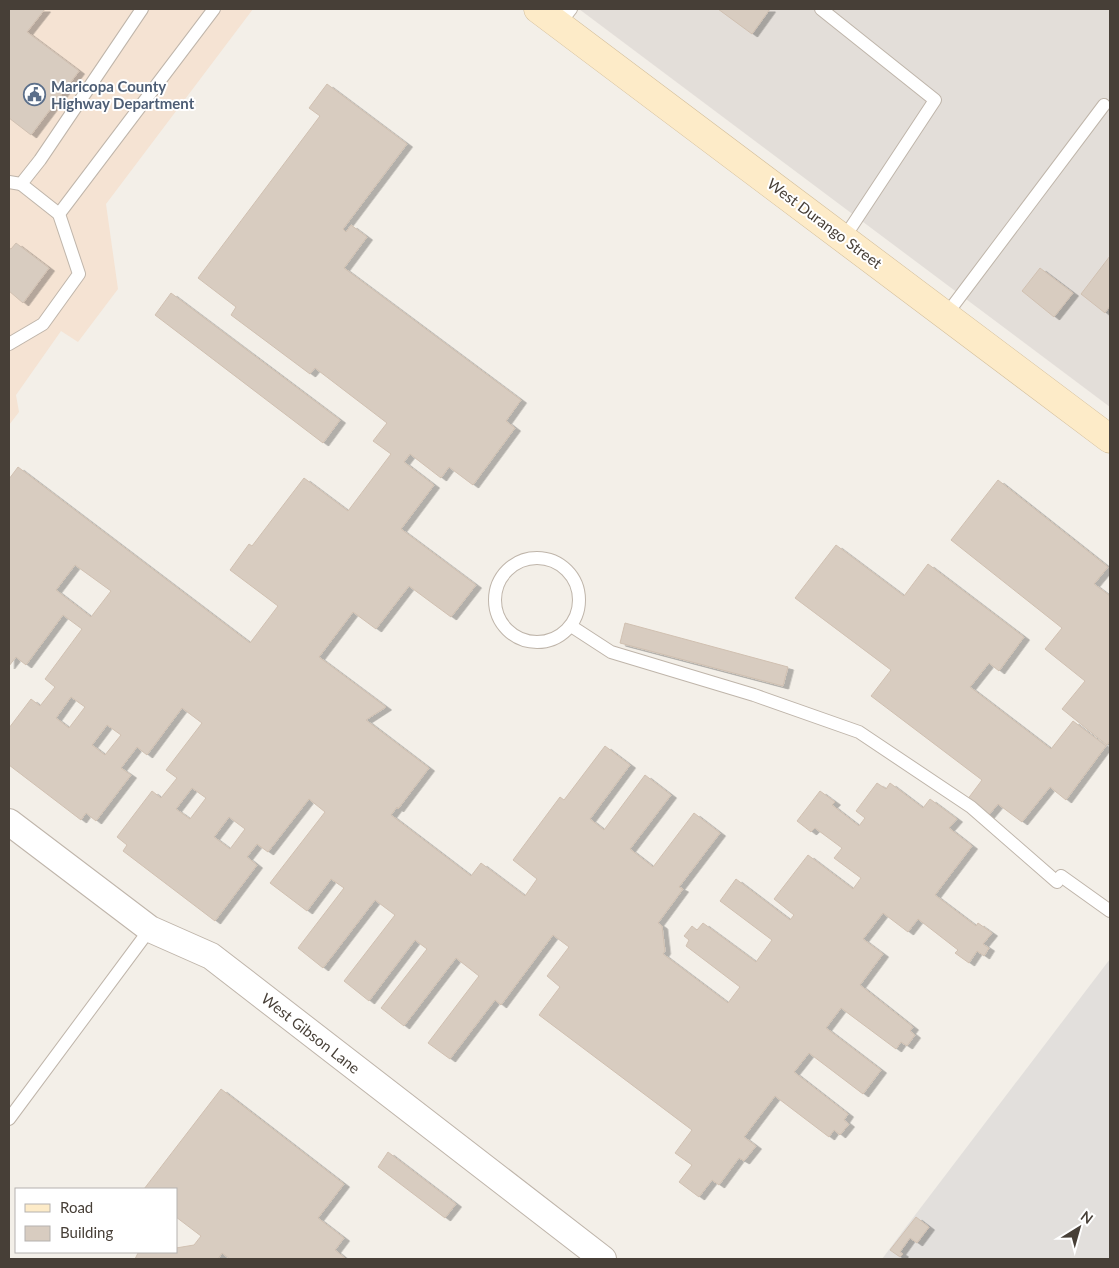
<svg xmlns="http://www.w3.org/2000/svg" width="1119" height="1268" viewBox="0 0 1119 1268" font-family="Lato,sans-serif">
<defs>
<filter id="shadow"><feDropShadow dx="5.5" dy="3" stdDeviation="0" flood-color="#0004"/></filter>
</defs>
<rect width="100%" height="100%" fill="#f3efe8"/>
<path fill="#f5e3d3" d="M9 9H253L106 204 118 289 78 342 61 331 16 395 19 412 9 425Z"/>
<path fill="#e3ded9" d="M579 9H1110V407Z"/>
<path fill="#e2dfdc" d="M1110 959V1259H882L906 1227Z"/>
<g fill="#d8ccc0" stroke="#d0c0b1" fill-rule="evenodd" filter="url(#shadow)">
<path d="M9 9H45L27 32 79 71 31 135 9 118Z"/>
<path d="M718 9H770L752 34Z"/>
<path d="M327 84 407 144 343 229 346 232 351 225 367 237 344 268 521 400 506 421 515 428 473 485 449 467 441 478 410 454 404 462 434 485 401 529 476 585 451 617 409 586 376 629 353 612 319 657 386 707 366 720 429 768 398 809 397 807 391 815 471 876 481 863 525 896 537 879 513 860 560 797 564 800 605 746 630 765 590 819 604 830 645 775 671 795 630 849 653 867 694 813 720 833 679 887 683 889 658 923 662 926 665 951 663 954 728 1003 740 987 686 946 689 940 684 936 692 926 697 930 703 923 756 962 772 940 720 901 736 879 790 920 794 915 774 899 808 855 853 889 861 878 834 858 842 848 815 828 811 832 797 821 820 791 835 802 832 805 859 826 865 818 856 811 877 783 886 789 890 783 923 808 930 799 957 819 949 828 972 846 935 895 976 926 978 923 992 933 983 944 989 948 984 956 977 951 969 963 955 953 958 950 918 919 908 932 883 913 863 939 883 954 860 985 913 1027 910 1031 915 1035 907 1046 901 1042 896 1049 841 1008 826 1028 881 1070 863 1094 809 1053 794 1072 848 1114 844 1120 849 1124 840 1135 834 1130 829 1137 775 1096 744 1137 756 1146 744 1161 739 1158 719 1185 712 1180 699 1197 679 1182 692 1165 675 1153 692 1130 539 1015 560 987 547 976 569 947 553 935 501 1005 495 1000 450 1059 428 1043 479 976 456 958 404 1026 381 1008 427 949 415 940 369 1001 344 981 395 915 375 900 323 968 298 948 344 888 331 879 307 911 270 883 325 812 309 799 268 852 257 844 247 857 257 865 215 921 123 851 127 845 117 837 152 791 161 798 177 778 166 770 202 723 182 708 147 755 137 747 121 768 131 775 96 821 86 813 81 820 9 765V728L31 699 40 706 55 687 45 679 82 629 63 615 26 665 16 657 9 666V479L18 467 250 643 278 606 230 570 249 544 252 546 304 478 348 511 391 454 373 441 387 423 315 368 310 374 231 315 236 307 198 278 320 116 309 108ZM75 565 111 591 91 617 56 590ZM71 697 85 707 69 728 56 718ZM107 725 121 735 105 755 92 745ZM192 788 206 798 190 819 176 809ZM229 817 245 829 230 849 214 837Z"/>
<path d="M16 243 49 268 23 303 9 291V248L11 249Z"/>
<path d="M1110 256V306L1105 313 1081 294Z"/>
<path d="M1040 268 1073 293 1054 317 1022 291Z"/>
<path d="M171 293 340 420 323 443 155 315Z"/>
<path d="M998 480 1108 567 1094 584 1110 596V741L1107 745 1062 709 1085 681 1045 649 1062 628 951 540Z"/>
<path d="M836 545 904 596 928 564 1024 637 999 671 989 663 970 687 1051 749 1073 721 1106 746 1066 800 1050 787 1022 822 998 804 988 816 967 800 982 780 871 696 891 670 795 598Z"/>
<path d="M625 623 788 667 783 686 620 643Z"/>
<path d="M221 1089 344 1184 318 1218 344 1238 335 1250 346 1259H230L222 1253 218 1259H135L138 1253 176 1252V1248L194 1245 201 1236 176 1217V1189H144Z"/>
<path d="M388 1152 456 1204 445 1218 378 1167Z"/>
<path d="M916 1217 929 1227 917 1243 910 1238 900 1252 903 1254 900 1257 890 1250Z"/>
</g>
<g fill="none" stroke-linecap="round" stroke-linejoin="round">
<defs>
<g id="lane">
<path d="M821 9 935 100 844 238"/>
<path d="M559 24 571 9"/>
<path d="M9 182 21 184 40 160 142 9"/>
<path d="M21 184 59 214"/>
<path d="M946 315 1104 105"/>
<path d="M9 344 43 324 79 274 59 214 214 9"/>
<circle cx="537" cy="600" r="42"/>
<path d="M571 626 611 652 754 695 859 732 971 807 1057 882"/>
<path d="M1061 876 1110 911"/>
<path d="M9 1119 150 929"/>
</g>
<path id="street" d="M9 822 150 929 211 956 603 1259"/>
<path id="secondary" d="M538 9 1110 439"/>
</defs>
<use href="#lane" stroke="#bfb5aa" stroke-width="14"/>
<use href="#street" stroke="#bfb5aa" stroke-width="28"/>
<use href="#secondary" stroke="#d2bd99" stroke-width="29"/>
<use href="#lane" stroke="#fff" stroke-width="12"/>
<use href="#street" stroke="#fff" stroke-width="26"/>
<use href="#secondary" stroke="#fdebc8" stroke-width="28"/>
</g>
<defs>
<symbol id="civic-ring" viewBox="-11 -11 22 22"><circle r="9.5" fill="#fff" stroke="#5c6f8a" stroke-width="1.5"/><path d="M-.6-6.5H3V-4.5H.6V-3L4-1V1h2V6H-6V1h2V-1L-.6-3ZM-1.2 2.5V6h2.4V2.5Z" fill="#5c6f8a"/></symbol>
</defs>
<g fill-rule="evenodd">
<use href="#civic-ring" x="22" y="82" width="25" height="25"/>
</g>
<g text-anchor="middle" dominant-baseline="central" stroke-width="4" stroke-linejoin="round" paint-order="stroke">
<g font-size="15" font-weight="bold" fill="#4e5e75" stroke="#fff" text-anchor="start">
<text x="51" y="86">Maricopa County<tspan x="51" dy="17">Highway Department</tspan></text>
</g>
<g font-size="15" fill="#473f37" stroke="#fff">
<text transform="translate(825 223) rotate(37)">West Durango Street</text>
<text transform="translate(311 1033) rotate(38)">West Gibson Lane</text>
</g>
</g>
<rect width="1119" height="1268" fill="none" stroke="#473f37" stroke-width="20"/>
<rect x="15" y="1188" width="162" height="65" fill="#ffffff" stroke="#b5b2af"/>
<rect x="25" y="1204" width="25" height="8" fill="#fdebc8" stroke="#b5b2af"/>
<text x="60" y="1213" font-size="15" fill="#473f37">Road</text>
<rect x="25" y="1226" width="25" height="15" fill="#d8ccc0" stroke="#b5b2af"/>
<text x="60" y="1238" font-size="15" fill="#473f37">Building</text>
<g transform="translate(1079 1228) rotate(37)" stroke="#ffffff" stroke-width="4" paint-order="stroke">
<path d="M0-4L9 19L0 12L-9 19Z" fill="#473f37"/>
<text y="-8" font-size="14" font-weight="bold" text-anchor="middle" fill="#473f37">N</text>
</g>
</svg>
